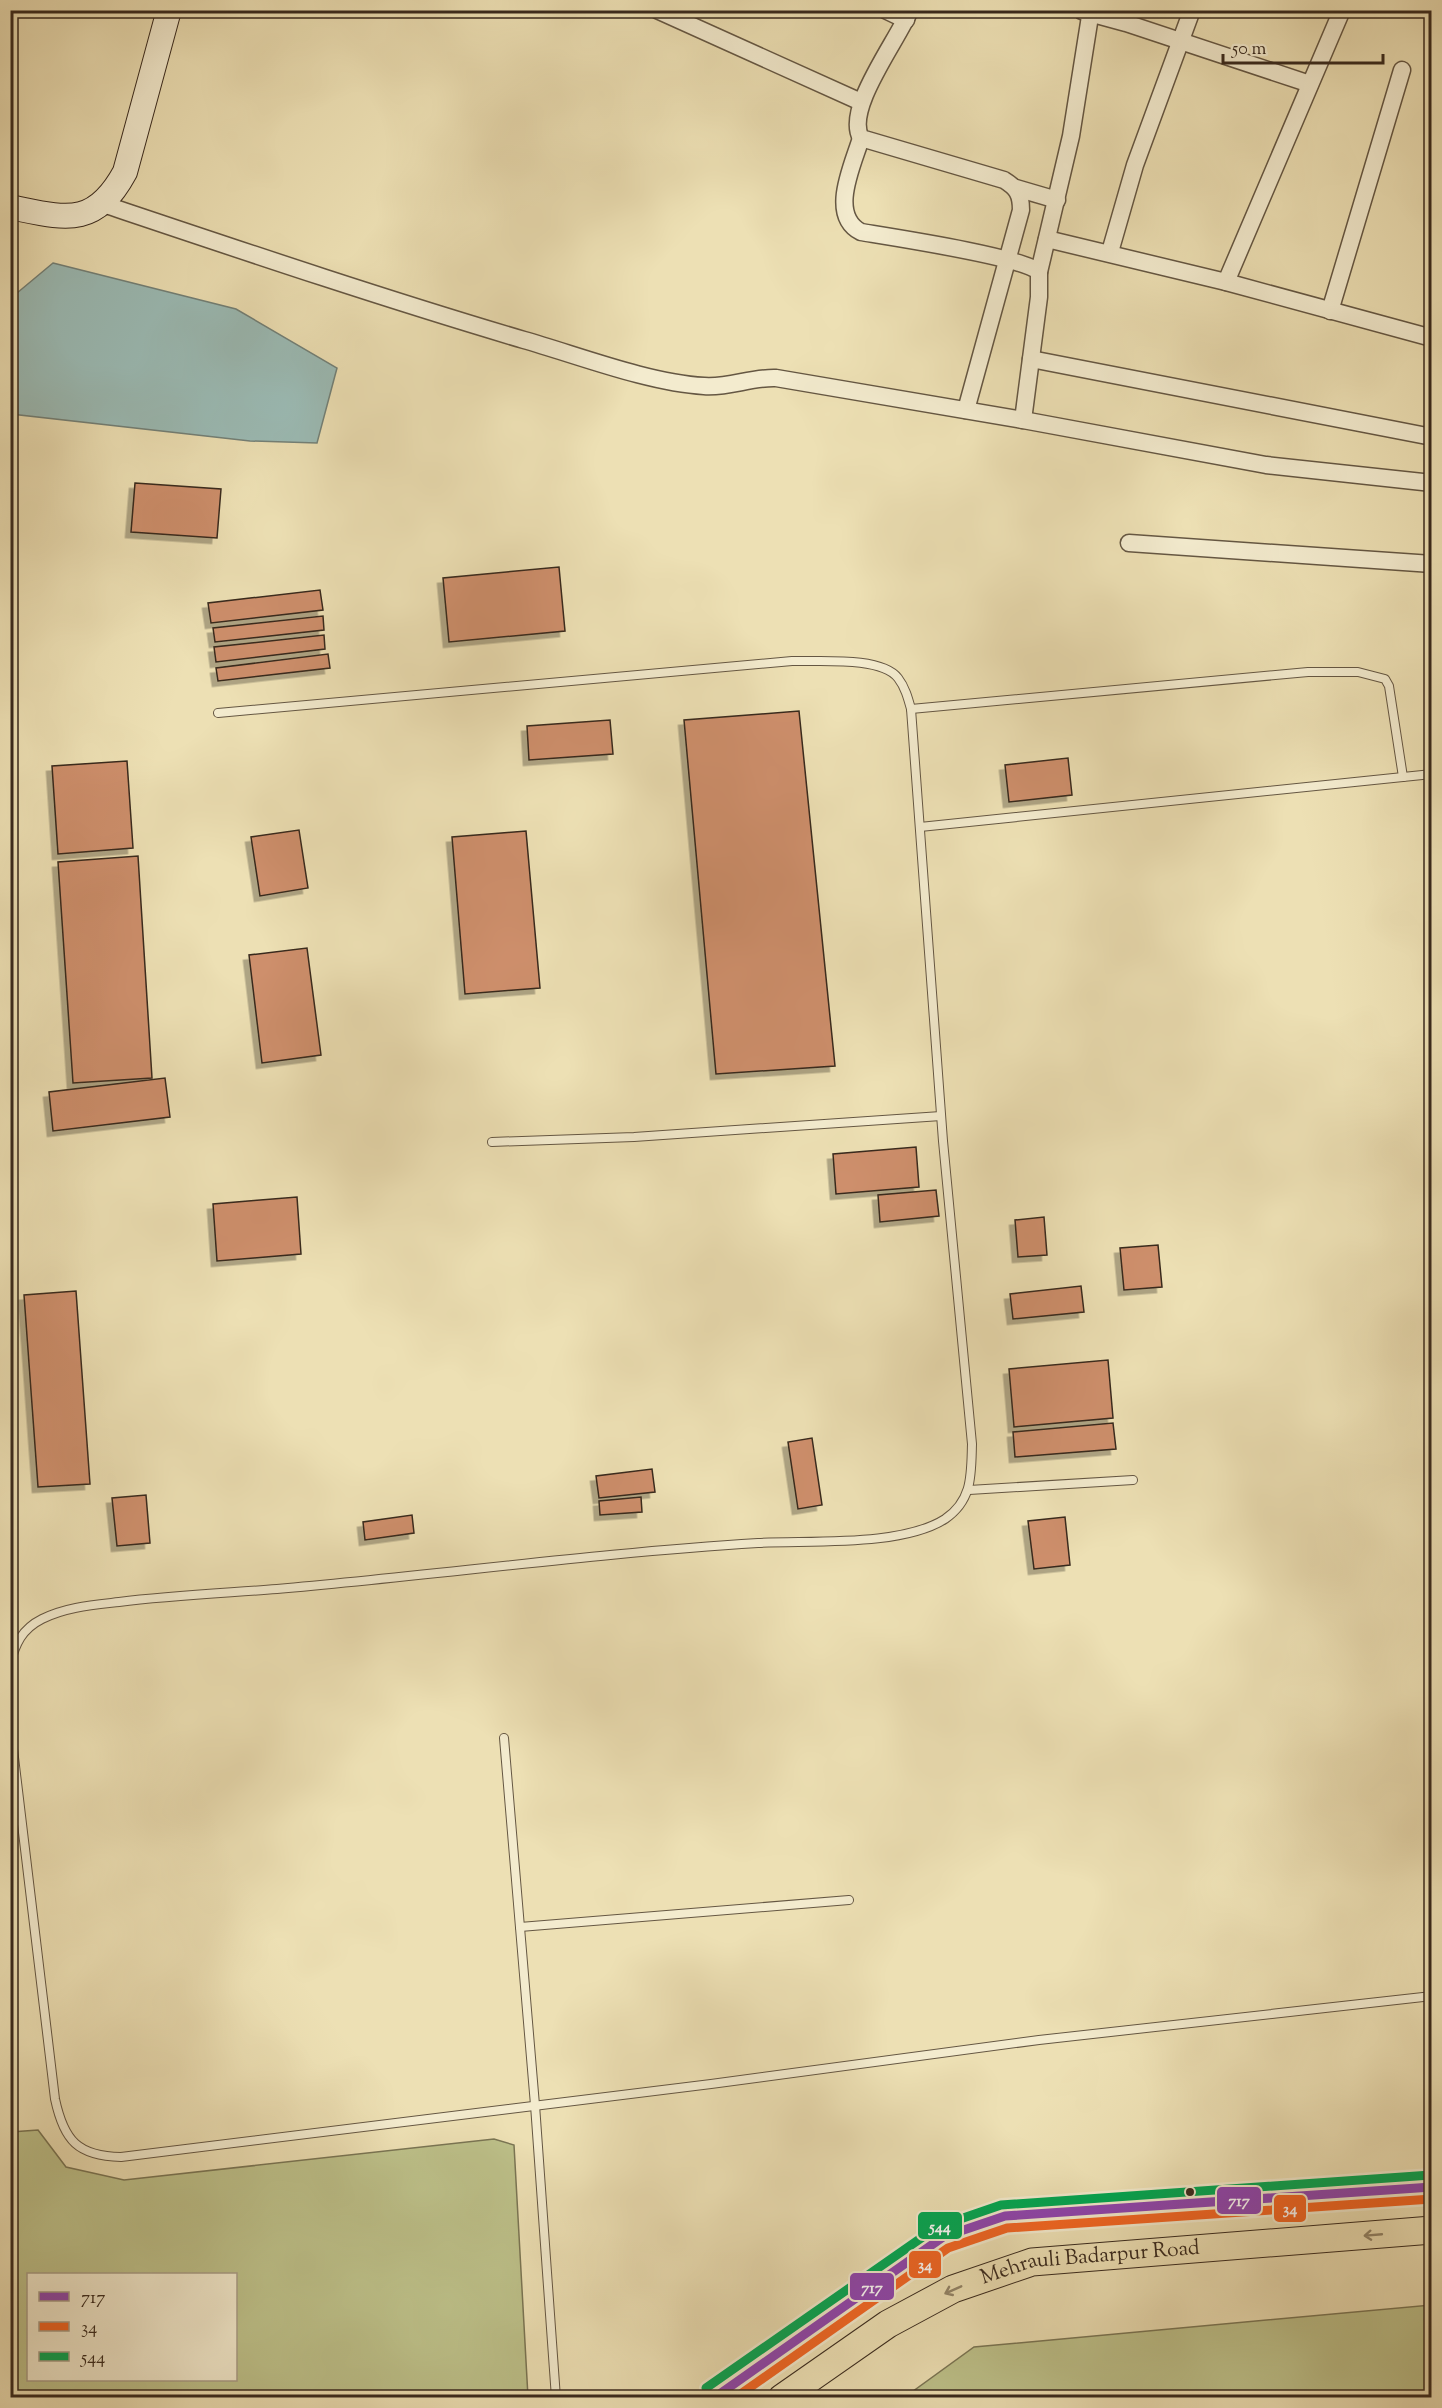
<svg xmlns="http://www.w3.org/2000/svg" width="1442" height="2408" viewBox="0 0 1442 2408" font-family="'Sorts Mill Goudy',serif">
<defs>
<filter id="shadow"><feDropShadow dx="-5.5" dy="5.5" stdDeviation="0" flood-color="#0004"/></filter>
</defs>
<rect width="100%" height="100%" fill="#ede0b4"/>
<filter id="stains"><feTurbulence type="fractalNoise" baseFrequency=".00333" numOctaves="4"/><feColorMatrix values="0 0 0 0 .2 0 0 0 0 .09 0 0 0 0 .02 0 0 0 .5 -.17"/></filter>
<radialGradient id="worn" r=".72"><stop offset=".6" stop-color="#630" stop-opacity="0"/><stop offset="1" stop-color="#630" stop-opacity=".3"/></radialGradient>
<g fill="#bdc18a" stroke="#7a7554" stroke-width="1.5" fill-rule="evenodd">
<path d="M38 2130 66 2167 124 2180 494 2139 514 2145 528 2397H11V2132ZM28 2274H236V2380H28Z"/>
<path d="M1431 2305V2397H905L974 2347Z"/>
</g>
<path fill="#9bbbb5" stroke="#738178" stroke-width="1.5" d="M53 263 236 309 337 368 317 443 250 441 11 414V298Z"/>
<g fill="#ce8f6c" stroke="#38291d" stroke-width="1.5" filter="url(#shadow)">
<path d="M135 483 221 489 217 538 131 532Z"/>
<path d="M559 567 565 631 449 642 443 578Z"/>
<path d="M320 590 323 610 211 623 208 603Z"/>
<path d="M323 616 324 630 215 642 213 628Z"/>
<path d="M324 635 325 649 216 662 214 647Z"/>
<path d="M328 654 330 668 218 681 216 668Z"/>
<path d="M799 711 835 1066 716 1074 684 720Z"/>
<path d="M610 720 613 754 529 760 527 726Z"/>
<path d="M1068 758 1072 795 1009 802 1005 765Z"/>
<path d="M127 761 133 848 58 854 52 766Z"/>
<path d="M299 830 308 888 260 896 251 837Z"/>
<path d="M526 831 540 988 465 994 452 837Z"/>
<path d="M138 856 152 1078 73 1083 58 862Z"/>
<path d="M307 948 321 1055 262 1063 249 955Z"/>
<path d="M165 1078 170 1117 53 1131 49 1092Z"/>
<path d="M916 1147 919 1187 836 1194 833 1154Z"/>
<path d="M936 1190 939 1216 880 1222 878 1195Z"/>
<path d="M297 1197 301 1254 217 1261 213 1204Z"/>
<path d="M1044 1217 1047 1255 1018 1257 1015 1220Z"/>
<path d="M1158 1245 1162 1287 1124 1290 1120 1248Z"/>
<path d="M1081 1286 1084 1312 1013 1319 1010 1294Z"/>
<path d="M76 1291 90 1484 38 1487 24 1295Z"/>
<path d="M1108 1360 1113 1418 1014 1427 1009 1369Z"/>
<path d="M1113 1423 1116 1449 1015 1457 1013 1432Z"/>
<path d="M812 1438 822 1505 798 1509 788 1442Z"/>
<path d="M652 1469 655 1492 599 1498 596 1476Z"/>
<path d="M146 1495 150 1543 117 1546 112 1498Z"/>
<path d="M641 1497 642 1512 600 1515 599 1501Z"/>
<path d="M412 1515 414 1533 365 1540 363 1522Z"/>
<path d="M1065 1517 1070 1565 1034 1569 1028 1521Z"/>
</g>
<g fill="none" stroke-linecap="round" stroke-linejoin="round">
<defs>
<g id="lane">
<path d="M911 709 1308 672H1358L1385 679 1389 686 1403 777"/>
<path d="M920 827 1432 774"/>
<path d="M492 1142 634 1137 941 1116"/>
<path d="M969 1490 1133 1480"/>
<path d="M10 1665C15 1644 22 1629 42 1619 66 1607 93 1605 119 1602 172 1595 225 1593 277 1589 437 1575 597 1553 758 1543 810 1540 901 1547 945 1519 973 1500 971 1474 972 1444L943 1141 911 709C908 698 905 687 898 678 881 656 818 662 792 661L218 713"/>
<path d="M10 1724 55 2099C64 2141 78 2156 121 2157L711 2084 1039 2040 1432 1996"/>
<path d="M504 1738 535 2105 556 2398"/>
<path d="M520 1927 849 1900"/>
</g>
<g id="street">
<path d="M657 10 861 102"/>
<path d="M885 10 906 20"/>
<path d="M910 10C898 40 844 109 861 138L1004 180C1017 188 1021 194 1021 210L966 410"/>
<path d="M1082 11 1126 23 1310 84"/>
<path d="M861 138C853 165 828 215 861 232 891 237 1023 257 1039 272V297L1023 420"/>
<path d="M1016 188 1057 200"/>
<path d="M103 204C243 251 382 298 524 340 577 355 649 383 704 386 729 388 751 377 776 378L1023 420 1266 465 1432 483"/>
<path d="M1047 239 1226 282 1432 338"/>
<path d="M1110 252 1135 165 1192 10"/>
<path d="M1039 272 1071 136 1091 10"/>
<path d="M1226 282 1342 10"/>
<path d="M1330 311 1402 70"/>
<path d="M1031 359 1432 437"/>
<path d="M1129 543 1432 564"/>
</g>
<path id="secondary" d="M10 207C65 218 94 229 125 172L169 10"/>
<g id="primary">
<path d="M713 2398 943 2237 1005 2216 1432 2187"/>
<path id="s1" d="M782 2398 888 2324 953 2289 1032 2262 1432 2230"/>
</g>
</defs>
<use href="#lane" stroke="#655743" stroke-width="10"/>
<use href="#street" stroke="#655743" stroke-width="19"/>
<use href="#secondary" stroke="#38291d" stroke-width="26"/>
<use href="#primary" stroke="#38291d" stroke-width="29"/>
<use href="#lane" stroke="#f3ebce" stroke-width="8"/>
<use href="#street" stroke="#f3ebce" stroke-width="16"/>
<use href="#secondary" stroke="#f3ebce" stroke-width="24"/>
<use href="#primary" stroke="#ede0b4" stroke-width="27"/>
<defs>
<path id="bus-1" d="M714 2398 943 2237 1005 2216 1432 2187"/>
<path id="bus-2" d="M735 2398 948 2248 1007 2228 1432 2199"/>
<path id="bus-3" d="M706 2388 937 2227 1001 2205 1431 2175"/>
</defs>
<use href="#bus-1" stroke="#f3ebce" stroke-width="14"/>
<use href="#bus-2" stroke="#f3ebce" stroke-width="14"/>
<use href="#bus-3" stroke="#f3ebce" stroke-width="14"/>
<use href="#bus-1" stroke="#8e44ad" stroke-width="9"/>
<use href="#bus-2" stroke="#f26522" stroke-width="9"/>
<use href="#bus-3" stroke="#00a651" stroke-width="9"/>
</g>
<defs><path id="oneway-shaft" d="M-6 0H5M1.5-3L5.5 0L1.5 3" fill="none" stroke-width="1.6" stroke-linecap="round" stroke-linejoin="round" transform="scale(1.5)"/></defs>
<g stroke="#928468">
<use href="#oneway-shaft" transform="translate(1373 2235) rotate(175)"/>
<use href="#oneway-shaft" transform="translate(953 2290) rotate(156)"/>
</g>
<circle fill="#38291d" stroke="#f3ebce" stroke-width="2" cx="1190" cy="2192" r="5"/>
<g text-anchor="middle" dominant-baseline="central" stroke-width="6" stroke-linejoin="round" paint-order="stroke">
<g font-size="21" fill="#38291d" stroke="#f3ebce">
<text stroke="none"><textPath href="#s1" startOffset="344">Mehrauli Badarpur Road</textPath></text>
</g>
</g>
<g stroke="#f3ebce" stroke-width="2">
<rect x="1216" y="2186" width="46" height="29" rx="6" fill="#8e44ad"/>
<rect x="1273" y="2194" width="34" height="29" rx="6" fill="#f26522"/>
<rect x="917" y="2211" width="46" height="29" rx="6" fill="#00a651"/>
<rect x="908" y="2250" width="34" height="29" rx="6" fill="#f26522"/>
<rect x="849" y="2272" width="46" height="29" rx="6" fill="#8e44ad"/>
</g>
<g font-size="16" text-anchor="middle" font-weight="bold" fill="#fff">
<text x="1239" y="2206">717</text>
<text x="1290" y="2214">34</text>
<text x="940" y="2232">544</text>
<text x="925" y="2270">34</text>
<text x="872" y="2293">717</text>
</g>
<rect width="1442" height="2408" fill="none" stroke="#ede0b4" stroke-width="36"/>
<rect x="12" y="12" width="1418" height="2384" fill="none" stroke="#38291d" stroke-width="3"/>
<rect x="18" y="18" width="1406" height="2372" fill="none" stroke="#38291d" stroke-width="1.5"/>
<rect x="27" y="2273" width="210" height="108" fill="#f3ebce" stroke="#a89d87" stroke-width="1.5"/>
<rect x="39" y="2292" width="30" height="9" fill="#8e44ad" stroke="#a89d87" stroke-width="1.5"/>
<text x="81" y="2303" font-size="18" fill="#38291d">717</text>
<rect x="39" y="2322" width="30" height="9" fill="#f26522" stroke="#a89d87" stroke-width="1.5"/>
<text x="81" y="2333" font-size="18" fill="#38291d">34</text>
<rect x="39" y="2352" width="30" height="9" fill="#00a651" stroke="#a89d87" stroke-width="1.5"/>
<text x="81" y="2363" font-size="18" fill="#38291d">544</text>
<path d="M1223 54v9h160v-9" fill="none" stroke="#38291d" stroke-width="3"/>
<text x="1232" y="54" font-size="18" fill="#38291d" stroke="#f3ebce" stroke-width="4.5" paint-order="stroke">50 m</text>
<rect width="100%" height="100%" filter="url(#stains)"/>
<rect width="100%" height="100%" fill="url(#worn)"/>
</svg>
